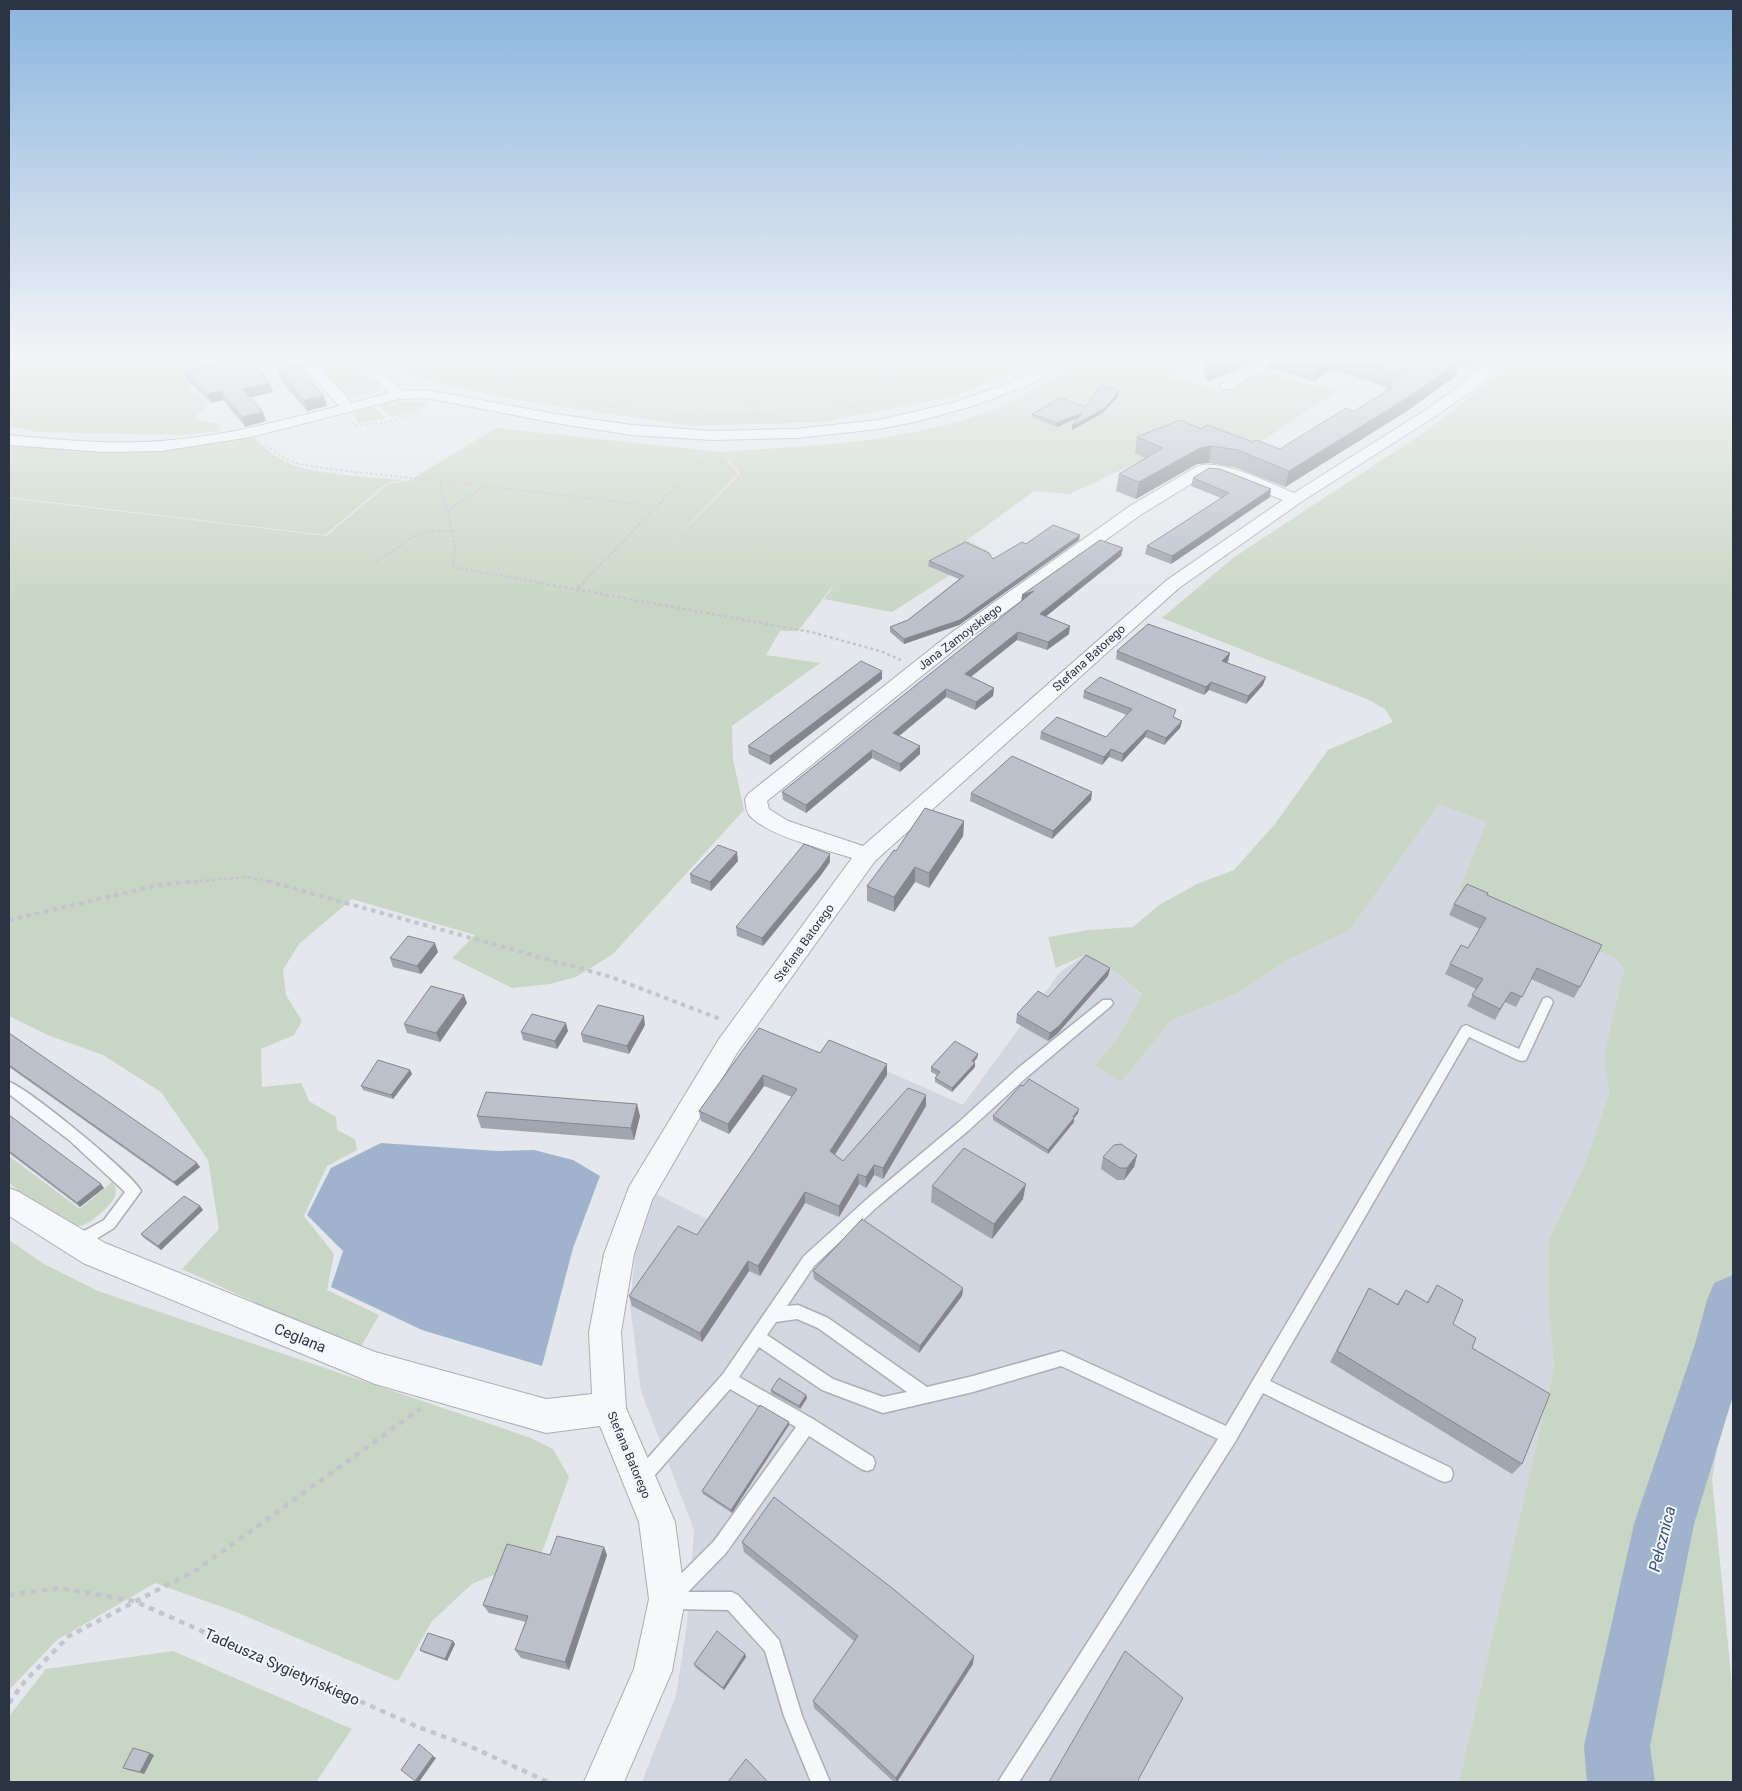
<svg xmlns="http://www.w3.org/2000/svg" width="1742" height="1791" viewBox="0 0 1742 1791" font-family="Roboto,sans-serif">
<rect width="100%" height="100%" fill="#e4e7ec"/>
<path fill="#d2d6de" d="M1570 645 1458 892 1613 957 1624 968 1607 1042 1605 1060 1609 1094 1584 1166 1549 1239V1308L1554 1368 1459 1782H642L676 1696 687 1624 694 1530 641 1391 630 1305 636 1246 654 1193 711 1221 831 1046 963 1105 1060 972 1085 955 1117 973 1142 996 1118 1038 1094 1066 1121 1082 1172 1020 1236 994 1290 959 1350 930 1439 804Z"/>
<g fill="#c9d6c5">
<path d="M9 355H237L236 366 188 381 190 389 211 401 194 419 220 424 219 431 182 435 38 432 15 427 9 429Z"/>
<path d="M387 355H1036L1006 375 954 396 824 422 694 426 529 402 450 386 409 376 389 360Z"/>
<path d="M1086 355H1188L1194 361 1169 376 1221 392 1262 371 1337 391 1256 445 1213 427 1070 494 1034 491 967 540 988 551 892 612 824 599 833 587 825 585 832 587 798 631H780L766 655 820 663 732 726 733 759 744 810 613 954 576 977 550 984 512 988 452 958 475 935 352 899 299 944 283 970 286 995 302 1021 294 1035 261 1049 262 1087 301 1083 309 1101 336 1117 337 1130 355 1139 357 1150 327 1166 304 1216 334 1254 327 1290 379 1315 359 1350 182 1269 219 1229 208 1160 161 1092 103 1055 50 1036 9 1016V498L326 536 388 484 409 481 496 428 721 452 738 474 662 552 740 474 722 452C831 444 955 442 1049 381 1062 373 1075 365 1086 355Z"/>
<path d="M1516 355H1733V1351L1712 1479 1733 1696V1782H1459L1554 1368 1549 1308V1239L1584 1166 1609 1094 1605 1060 1607 1042 1624 968 1613 957 1458 893 1487 822 1439 804 1350 930 1290 959 1236 994 1172 1020 1121 1082 1094 1066 1118 1038 1142 995 1117 973 1085 955 1056 968 1048 937 1089 930 1133 927 1159 905 1197 884 1234 870 1275 824 1328 750 1393 722 1385 709 1367 699 1162 618 1233 558 1426 431 1498 375Z"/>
<path d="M348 360 352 361 381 391 348 399 319 369Z"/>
<path d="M399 402H430L414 411 392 417 389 416 380 405 390 403 392 406 396 405 395 403Z"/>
<path d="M374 407 385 418 358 424 354 412Z"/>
<path d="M252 436C263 445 273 455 286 462 311 475 375 477 405 480L387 483 325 535 9 497V443L83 451H129Z"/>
<path d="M9 1156 80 1209 112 1182C119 1190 116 1198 109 1205 101 1213 89 1226 77 1226 65 1226 20 1192 9 1183Z"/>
<path d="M9 1240 44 1264 98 1291 531 1438 553 1449 569 1477 542 1552 507 1548 496 1574 472 1584 432 1621 398 1681 236 1612 155 1583 57 1640 9 1690Z"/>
<path d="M173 1651 352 1729 316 1782H9V1716L46 1669Z"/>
</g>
<path fill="#9fb4cc" d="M381 1143 497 1151 534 1150 573 1160 600 1176 573 1248 542 1366 422 1330 331 1287 343 1251 307 1215 331 1168Z"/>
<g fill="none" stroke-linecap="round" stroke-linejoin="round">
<path fill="#9fb4cc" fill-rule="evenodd" d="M1733 1275V1396L1694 1524 1650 1746 1655 1782H1587L1584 1746 1634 1524 1695 1344 1707 1300 1714 1283Z"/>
<defs>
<g id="lane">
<path d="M1245 355H1253L1270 361 1267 363Z"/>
<path d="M1547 997 1551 999 1553 1002 1526 1060 1522 1061 1518 1060 1469 1037 1270 1381 1451 1468 1453 1474 1451 1480 1445 1482 1439 1480 1263 1393 1235 1442 1019 1782H998L1218 1439 1061 1366 973 1392 883 1413 822 1390 759 1347 739 1377 813 1419 873 1457 875 1463 873 1469 867 1471 861 1469 809 1436 726 1553 688 1592H732L738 1595 779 1640 802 1716 830 1782H811L784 1716 765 1651 728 1610 671 1609 665 1606 662 1600 668 1587 714 1541 796 1427 730 1389 648 1483 642 1485 636 1483 634 1477 636 1471 723 1374 804 1256 867 1199 959 1122 1017 1069 1103 1000H1111L1113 1003 1111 1006 1027 1077 969 1130 877 1207 814 1266 787 1306 798 1305 828 1318 927 1387 973 1376 1062 1351 1226 1426 1462 1027 1466 1025 1470 1027 1519 1049 1543 999ZM797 1319 818 1328 907 1392 883 1397 833 1379 767 1335 776 1322Z"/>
<path d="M9 1082C28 1088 133 1174 141 1191L114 1228 83 1247 78 1248 73 1247 71 1242 73 1237 104 1220 125 1192 69 1140 9 1094Z"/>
</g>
<g id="street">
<path d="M321 355H345L343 358 316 364 352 403 389 393 350 355H364L403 391 427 390 555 414 632 425 712 431 796 429 879 420 952 403 1007 384 1033 370 1053 355H1068L1055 368 1031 384 976 405 919 421 879 429 796 438 712 440 632 435 555 423 427 398 399 399 251 437 161 451 104 452 9 445V435C59 440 110 445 161 441 221 437 281 421 339 406L299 362 301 359Z"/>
<path d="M1269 355H1285L1231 389H1221L1219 386Z"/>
<path d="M1392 355H1413L1478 372 1489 355H1503L1487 380 1434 417 1301 502 1179 588 875 861 737 1053 652 1200 634 1254 621 1332 626 1408 675 1522 685 1599 672 1671 624 1782H584L634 1669 649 1599 639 1522 600 1426 546 1433 375 1384 83 1263 9 1216V1188L19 1192 105 1243 375 1352 546 1399 592 1394 589 1332 604 1254 629 1187 719 1039 852 858C825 849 771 837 751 817 746 813 746 805 745 799L748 794 951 633 1130 506 1198 466C1225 459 1268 483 1294 493L1424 411 1471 378 1394 358ZM1207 474 1219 475 1283 500 1167 580 863 846 788 821 769 809 767 801 965 641 1142 514Z"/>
</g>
</defs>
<use href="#lane" stroke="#a9aeb7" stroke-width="3"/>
<use href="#street" stroke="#a9aeb7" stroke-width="2"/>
<g stroke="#c2c5cb" stroke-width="2" stroke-dasharray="2.5 2.5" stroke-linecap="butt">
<path d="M437 355 488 368 536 388 596 405 700 416 762 414 873 405 934 393 1016 364"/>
<path d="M642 355C638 368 638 376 648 386L735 394 752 403 757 414"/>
<path d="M663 355 701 368 722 370 846 367 868 369 910 380 928 382 976 377"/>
<path d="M283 376 273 377 261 362 291 355"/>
<path d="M352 422 355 426 388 422 421 410"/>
<path d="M266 445 286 459 299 464 328 469 485 486 450 508 448 513 455 545 453 567 542 583"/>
<path d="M440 482 448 513"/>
<path d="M485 486 655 506"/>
<path d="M376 562 416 535 432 531H452"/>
<path d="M583 583 710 451"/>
</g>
<g stroke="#c2c5cb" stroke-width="2.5" stroke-dasharray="3 3" stroke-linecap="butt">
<path d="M535 582 811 632 880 651 901 660"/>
<path d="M578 588 584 582"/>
<path d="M188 882 246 877 273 882"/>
</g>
<g stroke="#c2c5cb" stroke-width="4" stroke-dasharray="4.5 4.5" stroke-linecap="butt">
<path d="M267 881 611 977 720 1019"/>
<path d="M9 920 159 885 201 881"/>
</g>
<g stroke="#c2c5cb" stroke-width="4.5" stroke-dasharray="5.5 5.5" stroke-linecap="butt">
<path d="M9 1595 60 1588 134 1601 418 1727 467 1745 548 1782"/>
<path d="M9 1703 25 1681 69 1636 198 1569 420 1409"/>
</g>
<use href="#lane" fill="#f7f8fa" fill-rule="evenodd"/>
<use href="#street" fill="#f7f8fa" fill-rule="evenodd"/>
</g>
<g fill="#a1a5ae">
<path d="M1271 355H1478L1468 367 1459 365 1456 376 1407 411 1285 487 1234 467 1209 463 1197 464 1136 499 1116 491 1119 474 1145 458 1135 453 1137 437 1201 429 1280 449 1354 411 1385 392 1386 387 1332 369 1314 381 1268 368Z"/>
<path d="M1206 359 1256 361 1207 382 1203 374Z"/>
<path d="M278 371 327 406 307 411 281 381Z"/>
<path d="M184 372 270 383 273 392 250 397 266 421 245 427 223 400 212 403 187 381Z"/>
<path d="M1119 395 1103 413 1072 430V426L1078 418 1057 427 1031 417 1032 414 1085 407Z"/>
<path d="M1193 478 1270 497 1171 564 1145 554 1147 546 1221 498 1191 486Z"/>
<path d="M1079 540 959 625 904 644 890 632V627L908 620 959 579 928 566 929 561 993 559 1026 544Z"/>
<path d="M1121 556 1046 616 1069 634 1047 650 1017 640 971 677 994 688 993 696 975 710 946 697 899 736 920 746V754L900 772 872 758 806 813 783 800 782 792Z"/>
<path d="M1117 651 1230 653 1228 661 1227 662 1263 685 1246 704 1209 690 1204 695 1116 659Z"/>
<path d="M882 679 770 765 749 754 748 746Z"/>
<path d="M1084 691 1174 718 1182 721 1180 728 1164 745 1145 737 1122 762 1109 757 1102 765 1040 739 1041 732 1106 737 1127 715 1083 698Z"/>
<path d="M1092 792 1091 800 1052 839 970 801 971 793Z"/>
<path d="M964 821 963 836 929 888 915 882 894 912 867 901V886L896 851Z"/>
<path d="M738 861 711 891 691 883 690 874Z"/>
<path d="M830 862 821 875 763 946 737 936 736 927Z"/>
<path d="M1487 895 1580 987 1574 998 1531 979 1516 1007 1505 1002 1495 1020 1467 1006 1476 989 1445 974 1450 964 1468 948 1480 929 1449 915 1454 904Z"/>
<path d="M438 952 421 974 393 967 390 958Z"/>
<path d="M1110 968 1108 976 1057 1034 1048 1041 1016 1023 1017 1014Z"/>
<path d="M467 1003 440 1042 407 1033 404 1024Z"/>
<path d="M645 1025 629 1054 583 1042 581 1034Z"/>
<path d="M759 1028 820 1053 887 1075 835 1155 843 1161 926 1095V1106L883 1179 874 1175 866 1188 859 1184 839 1217 805 1203 760 1276 749 1271 702 1342 632 1306 629 1296 697 1235 792 1097 764 1086 729 1134 701 1121 699 1111Z"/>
<path d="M568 1031 557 1049 523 1040 521 1032Z"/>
<path d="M9 1033 200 1167 177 1186 9 1067Z"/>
<path d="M978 1054 977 1058 974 1062 975 1067 952 1092 935 1082V1078L937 1075 931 1072V1067Z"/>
<path d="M410 1070 412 1074 393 1099 363 1090 361 1086Z"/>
<path d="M1078 1113 1074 1117V1122L1048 1154 993 1120V1116Z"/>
<path d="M9 1115 104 1188 80 1207 9 1153Z"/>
<path d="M477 1116H640L634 1140 481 1128Z"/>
<path d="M1137 1155 1134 1167 1124 1180H1117L1101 1169 1103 1157Z"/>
<path d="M932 1186 1023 1199 992 1239 931 1202Z"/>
<path d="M200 1206 203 1210 161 1250 144 1238 141 1234Z"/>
<path d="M813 1271 963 1288 962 1296 919 1353 814 1279Z"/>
<path d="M1437 1285 1453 1324 1472 1348 1522 1464 1512 1474 1330 1362 1369 1288 1397 1304 1406 1290 1427 1302Z"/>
<path d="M771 1390 806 1395 807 1398 800 1409 771 1393Z"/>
<path d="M789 1425 732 1513 703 1494 702 1491Z"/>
<path d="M742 1542 973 1664 897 1782H894L814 1708 813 1701 854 1641 744 1552Z"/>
<path d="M550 1555H607L569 1670 521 1658 515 1650 526 1622 489 1613 483 1605Z"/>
<path d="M453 1641 455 1644 447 1661 422 1652 420 1650Z"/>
<path d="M745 1654 746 1657 724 1690 695 1667 694 1664Z"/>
<path d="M154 1755 144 1774 128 1770 123 1768Z"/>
</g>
<g fill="#83868d">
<path d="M1238 355H1257L1256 361 1207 382 1210 366Z"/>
<path d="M1334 355H1336L1332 369 1314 381 1318 365Z"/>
<path d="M1474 355H1478L1468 367 1472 357Z"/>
<path d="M1461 360 1456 376 1407 411 1285 487 1289 471Z"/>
<path d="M270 383 273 392 247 398 243 389Z"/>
<path d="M220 391 223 400 212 403 208 394Z"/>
<path d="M1119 391V395L1103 413 1072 430V426Z"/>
<path d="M324 396 327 406 307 411 304 400Z"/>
<path d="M263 412 266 421 245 427 242 417Z"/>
<path d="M1082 413 1081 416 1057 427V423Z"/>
<path d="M1212 446 1209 463 1197 464 1136 499 1139 482 1200 448Z"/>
<path d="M1271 489 1270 497 1171 564 1172 556Z"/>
<path d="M1080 535 1079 540 959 625 904 644V639Z"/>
<path d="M1123 548 1121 556 1039 622 1040 614Z"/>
<path d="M1034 591 1021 603 1022 595Z"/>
<path d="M1070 626 1069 634 1047 650 1048 642Z"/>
<path d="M1018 632 1017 640 964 682 965 674Z"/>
<path d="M1230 653 1228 661 1220 669 1222 661Z"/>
<path d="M882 671V679L770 765V756Z"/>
<path d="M1266 677 1263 685 1246 704 1248 696Z"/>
<path d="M1211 682 1209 690 1204 695 1206 687Z"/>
<path d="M994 688 993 696 975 710 976 702Z"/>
<path d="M946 689V697L893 741V733Z"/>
<path d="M1182 721 1180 728 1164 745 1166 738Z"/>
<path d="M1147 730 1145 737 1122 762 1123 754Z"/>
<path d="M920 746V754L900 772V764Z"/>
<path d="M1111 749 1109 757 1102 765 1104 757Z"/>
<path d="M872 750V758L806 813V805Z"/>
<path d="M1092 792 1091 800 1052 839 1053 831Z"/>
<path d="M964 821 963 836 929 888V873Z"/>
<path d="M737 852 738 861 711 891 710 882Z"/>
<path d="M830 854V862L821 875 763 946 762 938Z"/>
<path d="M915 867V882L894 912V897Z"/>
<path d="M435 943 438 952 421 974 417 966Z"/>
<path d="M1110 968 1108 976 1057 1034 1048 1041 1050 1033Z"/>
<path d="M464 995 467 1003 440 1042 436 1033Z"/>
<path d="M644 1016 645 1025 629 1054 627 1046Z"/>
<path d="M566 1023 568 1031 557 1049 555 1041Z"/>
<path d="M978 1054 977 1058 971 1065 972 1061Z"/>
<path d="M975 1063V1067L952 1092V1088Z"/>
<path d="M887 1064V1075L830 1161V1151Z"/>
<path d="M410 1070 412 1074 393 1099 391 1095Z"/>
<path d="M763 1075 764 1086 729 1134 728 1124Z"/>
<path d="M926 1095V1106L883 1179V1168Z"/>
<path d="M637 1104 640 1116 634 1140 631 1128Z"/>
<path d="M1079 1109 1078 1113 1072 1121 1073 1117Z"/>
<path d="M1074 1118V1122L1048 1154V1150Z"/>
<path d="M1137 1155 1134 1167 1124 1180 1127 1168Z"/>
<path d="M197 1163 200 1167 177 1186 174 1182Z"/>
<path d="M874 1165V1175L866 1188V1177Z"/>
<path d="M858 1174 859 1184 839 1217V1206Z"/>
<path d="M101 1184 104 1188 80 1207 77 1203Z"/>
<path d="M1026 1184 1023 1199 992 1239 994 1224Z"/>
<path d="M805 1192V1203L760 1276 758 1266Z"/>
<path d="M200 1206 203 1210 161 1250 158 1246Z"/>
<path d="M748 1261 749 1271 702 1342 700 1333Z"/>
<path d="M963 1288 962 1296 919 1353 920 1346Z"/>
<path d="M806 1395 807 1398 800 1409 799 1406Z"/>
<path d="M789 1422V1425L732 1513 731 1510Z"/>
<path d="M604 1547 607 1555 569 1670 565 1662Z"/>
<path d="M453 1641 455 1644 447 1661 445 1659Z"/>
<path d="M745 1654 746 1657 724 1690 723 1688Z"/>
<path d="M974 1656 973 1664 897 1782H896V1778Z"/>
<path d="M150 1753 154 1755 144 1774 140 1772Z"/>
<path d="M433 1756 436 1758 419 1782H416L415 1781Z"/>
</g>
<g fill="#bbc0ca" stroke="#83868d">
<path d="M1212 355H1238L1210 366 1206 359Z"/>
<path d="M1278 355H1334L1318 365Z"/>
<path d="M1341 355H1438L1461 360 1412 395 1289 471 1238 450 1212 446 1200 448 1139 482 1119 474 1163 448 1137 437 1180 420 1201 429 1207 425 1253 442 1256 440 1280 449 1346 408 1354 411 1393 387 1387 385 1401 375Z"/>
<path d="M1462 355H1474L1472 357Z"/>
<path d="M248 357 270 383 243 389 263 412 242 417 220 391 208 394 184 372Z"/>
<path d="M298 366 324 396 304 400 278 371Z"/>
<path d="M1101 385 1119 391 1104 409 1072 426 1082 413 1057 423 1032 414 1061 398 1085 407Z"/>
<path d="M1209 468 1220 469 1271 489 1172 556 1147 546 1229 493 1193 478Z"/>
<path d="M1053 525 1080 535 960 620 904 639 890 627 908 620 964 576 929 561 965 542 989 553 993 559 1022 542 1026 544Z"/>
<path d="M1100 540 1123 548 1040 614 1070 626 1048 642 1018 632 965 674 994 688 976 702 946 689 893 733 920 746 900 764 872 750 806 805 782 792 1034 591 1022 595Z"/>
<path d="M1148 624 1230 653 1222 661 1266 677 1248 696 1211 682 1206 687 1117 651Z"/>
<path d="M861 661 882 671 770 756 748 746Z"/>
<path d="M1100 677 1176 710 1173 717 1182 721 1166 738 1147 730 1123 754 1111 749 1104 757 1041 732 1057 717 1106 737 1132 709 1084 691Z"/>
<path d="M1012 756 1092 792 1053 831 971 793Z"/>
<path d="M925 808 964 821 929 873 915 867 894 897 867 886 894 850 896 851Z"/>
<path d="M804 844 830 854 821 867 762 938 736 927Z"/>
<path d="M718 845 737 852 710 882 690 874Z"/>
<path d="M1467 884 1488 893 1487 895 1602 945 1580 987 1537 968 1522 997 1511 992 1500 1009 1472 995 1483 979 1450 964 1461 945 1468 948 1486 918 1454 904Z"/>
<path d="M408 936 435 943 417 966 390 958Z"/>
<path d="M1086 955 1110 968 1059 1026 1050 1033 1017 1014 1038 991 1048 997Z"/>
<path d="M431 986 464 995 436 1033 404 1024Z"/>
<path d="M598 1005 644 1016 627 1046 581 1034Z"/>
<path d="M532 1014 566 1023 555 1041 521 1032Z"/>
<path d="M759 1028 820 1053 829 1040 887 1064 830 1151 843 1161 908 1088 926 1095 883 1168 874 1165 866 1177 858 1174 839 1206 805 1192 758 1266 748 1261 700 1333 629 1296 678 1226 697 1235 797 1089 763 1075 728 1124 699 1111Z"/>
<path d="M9 1033 197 1163 174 1182 9 1065Z"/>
<path d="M955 1041 978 1054 972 1061 975 1063 952 1088 935 1078 940 1072 931 1067Z"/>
<path d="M378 1060 410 1070 391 1095 361 1086Z"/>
<path d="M1029 1079 1079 1109 1073 1117 1074 1118 1048 1150 993 1116 1021 1085 1023 1086Z"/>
<path d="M486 1092 637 1104 631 1128 477 1116Z"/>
<path d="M9 1115 101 1184 77 1203 9 1151Z"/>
<path d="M1121 1144 1137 1155 1127 1168H1120L1103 1157 1114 1145Z"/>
<path d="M964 1148 1026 1184 994 1224 932 1186Z"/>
<path d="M184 1196 200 1206 158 1246 141 1234Z"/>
<path d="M862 1219 963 1288 920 1346 813 1271Z"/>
<path d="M1437 1285 1463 1300 1453 1324 1476 1338 1472 1348 1550 1394 1522 1464 1337 1351 1369 1288 1398 1305 1406 1290 1428 1303Z"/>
<path d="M779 1378 806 1395 799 1406 771 1390Z"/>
<path d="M760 1405 789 1422 731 1510 702 1491Z"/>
<path d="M774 1497 892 1588 974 1656 896 1778 813 1701 858 1636 742 1542Z"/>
<path d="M557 1536 604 1547 565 1662 515 1650 528 1616 483 1605 507 1544 550 1555Z"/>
<path d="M717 1631 745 1654 723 1688 694 1664Z"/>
<path d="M428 1633 453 1641 445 1659 420 1650Z"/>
<path d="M1125 1651 1183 1698 1138 1780 1140 1782H1049Z"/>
<path d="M419 1744 433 1756 415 1781 401 1770Z"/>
<path d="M133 1748 150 1753 140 1772 123 1768Z"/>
<path d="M746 1759 768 1782H728Z"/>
</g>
<linearGradient id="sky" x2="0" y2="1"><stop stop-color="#8bb4dd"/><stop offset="0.59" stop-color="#f3f4f6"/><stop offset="1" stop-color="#f3f4f6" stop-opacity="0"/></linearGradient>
<rect width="1742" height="605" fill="url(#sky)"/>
<g text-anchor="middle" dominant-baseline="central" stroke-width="4" stroke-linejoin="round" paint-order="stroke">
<g font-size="12" fill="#2b3445" stroke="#f4f6f9">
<text transform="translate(960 637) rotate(-37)">Jana Zamoyskiego</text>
<text transform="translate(1089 658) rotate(-42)">Stefana Batorego</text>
<text transform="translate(804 943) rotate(-54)">Stefana Batorego</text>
<text transform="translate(629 1455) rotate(67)">Stefana Batorego</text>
</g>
<g font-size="15" fill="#2b3445" stroke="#f4f6f9">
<text transform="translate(300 1338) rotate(22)">Ceglana</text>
<text transform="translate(282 1667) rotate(24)">Tadeusza Sygietyńskiego</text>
</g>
<g font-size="16" font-style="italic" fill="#34527a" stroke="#f4f6f9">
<text transform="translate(1662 1539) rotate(-76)">Pełcznica</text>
</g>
</g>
<rect width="1742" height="1791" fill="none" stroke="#2b3445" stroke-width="20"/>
</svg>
